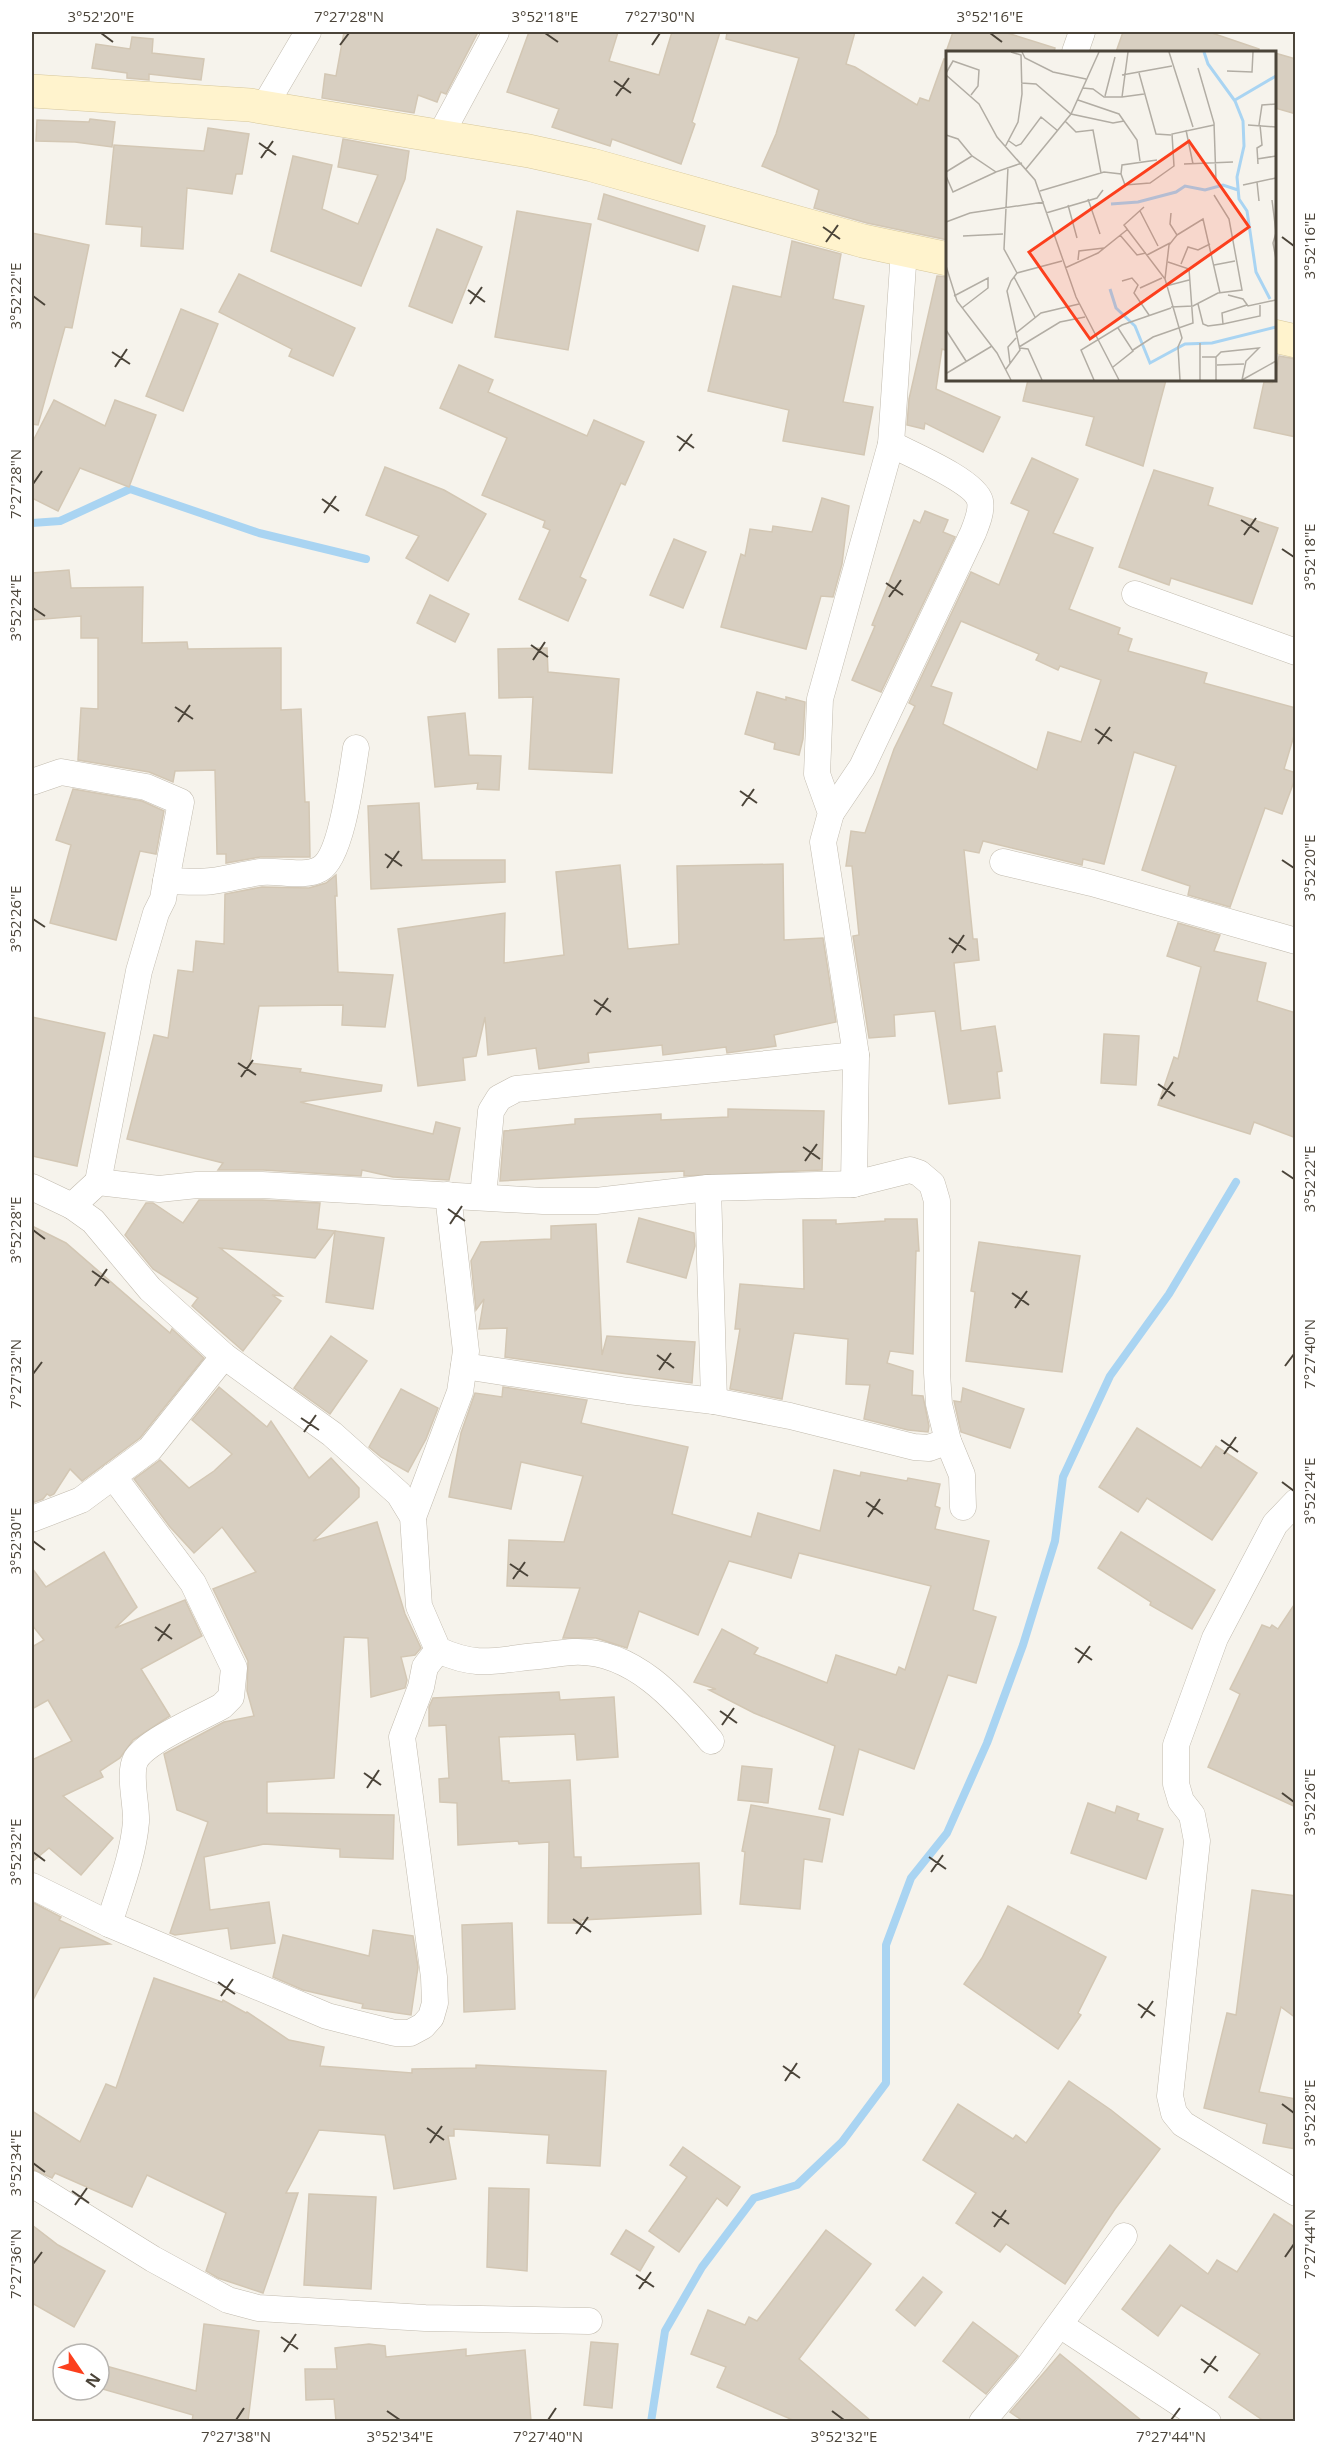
<svg xmlns="http://www.w3.org/2000/svg" width="1327" height="2453" viewBox="0 0 1327 2453" font-family="'Open Sans',sans-serif">
<rect width="100%" height="100%" fill="#f6f3ec"/>
<g fill="none" stroke-linecap="round" stroke-linejoin="round">
<g stroke="#a9d4f2" stroke-width="8">
<path d="M32 523 60 521 130 489 259 533 366 559"/>
<path d="M651 2422 665 2331 702 2267 754 2198 797 2185 842 2142 886 2083V1945L911 1878 947 1833 987 1743 1023 1645 1055 1541 1063 1477 1110 1376 1169 1294 1236 1182"/>
</g>
</g>
<g fill="#d8cfc1" stroke="#d3c7b4" stroke-width="1.5" fill-rule="evenodd">
<path d="M344 32H478L446 94 441 92 437 102 418 95 414 113 322 98 325 74 336 76Z"/>
<path d="M529 32H618L609 61 659 75 672 32H720L692 122 695 124 681 164 612 139 610 146 552 127 559 109 507 92Z"/>
<path d="M727 32H855L846 64 855 67 917 105 920 98 929 101 944 59 948 60V240L867 223 814 208 819 190 762 166 776 134 799 58 726 39Z"/>
<path d="M953 32H1004L1055 48 1054 52H946Z"/>
<path d="M1123 32H1209L1259 49 1258 52H1116Z"/>
<path d="M132 37 153 39 152 53 204 59 201 80 149 74V80L127 78V73L92 68 96 44 130 49Z"/>
<path d="M1275 53 1296 59V114L1275 108Z"/>
<path d="M90 119 115 122 112 147 75 142 36 141 37 120 89 122Z"/>
<path d="M208 128 249 134 242 174H236L232 194 187 188 183 249 141 246 142 227 106 224 114 145 204 151Z"/>
<path d="M343 139 409 151 405 179 361 286 271 251 293 156 332 165 322 209 358 224 378 175 338 167Z"/>
<path d="M604 194 705 226 698 251 598 219Z"/>
<path d="M517 211 591 224 568 350 495 337Z"/>
<path d="M437 229 482 247 452 323 409 306Z"/>
<path d="M32 233 89 245 72 328 65 327 38 425 32 424Z"/>
<path d="M792 241 841 254 833 299 864 306 843 402 873 407 864 455 783 441 789 410 708 391 733 286 781 297Z"/>
<path d="M239 274 355 328 333 376 289 356 292 349 219 312Z"/>
<path d="M937 276 948 277V351L942 349 936 389 1000 417 983 452 925 423 924 429 907 425 909 399Z"/>
<path d="M181 309 218 324 183 411 146 396Z"/>
<path d="M1279 356 1296 359V437L1254 428 1264 382 1272 383 1275 380Z"/>
<path d="M459 365 493 380 488 392 587 436 594 420 644 442 625 485 621 483 580 577 586 580 568 621 519 599 550 530 543 527 545 521 482 495 507 438 440 408Z"/>
<path d="M1028 380H1166L1143 466 1086 445 1094 417 1023 401Z"/>
<path d="M54 400 105 426 115 400 156 415 129 487 80 468 58 511 32 498V443Z"/>
<path d="M1032 458 1078 479 1053 533 1093 548 1069 609 1120 628 1118 634 1132 639 1128 651 1207 673 1204 683 1296 708V729L1284 769 1296 773V776L1282 814 1265 808 1230 907 1188 895 1190 886 1142 870 1176 766 1134 752 1104 864 1083 859 1082 865 983 841 979 853 964 850 973 939H977L979 960 954 963 961 1031 995 1026 1002 1071 997 1072 1000 1098 949 1104 935 1011 894 1015 895 1036 869 1038 853 936 859 935 852 866H846L851 831 865 833 894 749 915 706 909 703 971 572 999 585 1029 511 1011 503ZM961 621 1039 654 1036 660 1058 670 1060 666 1101 680 1081 742 1048 732 1037 770 943 724 952 693 931 686Z"/>
<path d="M385 467 444 490 486 514 448 581 406 558 419 536 366 515Z"/>
<path d="M1154 470 1213 488 1208 505 1278 528 1252 604 1171 578 1169 585 1119 567Z"/>
<path d="M822 498 849 506 842 564 833 597 821 596 806 649 721 627 741 554 745 556 750 529 772 532 773 526 812 532Z"/>
<path d="M925 511 948 520 943 532 955 537 881 692 852 680 875 626 872 625 914 520 920 523Z"/>
<path d="M674 539 706 552 683 608 650 595Z"/>
<path d="M69 570 71 588 143 587 142 643 187 642 188 649 281 648V710L301 709 305 802H309L310 857H260L226 863V854H217L215 770 175 771 173 782 149 772 78 760 81 708 98 709V638H81V616L32 620V573Z"/>
<path d="M430 595 469 614 455 642 417 623Z"/>
<path d="M547 648 548 672 619 679 612 773 529 769 533 697 499 698 498 649Z"/>
<path d="M757 692 786 700V697L805 702 803 739 799 755 774 749 775 743 745 734Z"/>
<path d="M465 713 469 755 501 756 499 790 477 789 478 783 435 787 428 717Z"/>
<path d="M73 789 142 801 164 811 156 854 140 851 116 940 50 923 71 845 56 840Z"/>
<path d="M419 803 422 860H505V882L371 889 368 806Z"/>
<path d="M783 864 784 940 823 938 836 1022 774 1035 776 1046 727 1053 726 1047 663 1055 662 1045 588 1053 589 1062 539 1069 536 1048 488 1055 485 1017 476 1056 463 1058 465 1080 418 1086 398 929 505 913 504 963 564 955 556 872 620 865 628 949 679 944 677 866Z"/>
<path d="M336 875 337 896H335L338 972 393 975 385 1027 342 1025 343 1005 259 1006 250 1063 301 1069 300 1072 382 1085 381 1091 300 1102 433 1134 436 1122 460 1128 449 1180 393 1177 362 1170 361 1176 263 1170H218L223 1163 127 1139 154 1035 168 1038 178 970 193 972 196 941 224 944 225 894 262 887 309 888 326 883Z"/>
<path d="M1178 923 1220 935 1214 951 1266 963 1257 1001 1296 1013V1138L1254 1122 1250 1134 1158 1105 1174 1057 1178 1059 1201 967 1167 956Z"/>
<path d="M32 1017 105 1033 77 1166 32 1156Z"/>
<path d="M1104 1034 1139 1036 1136 1085 1101 1083Z"/>
<path d="M728 1109 824 1111 822 1170 684 1176V1171L500 1181 504 1131 575 1124V1119L661 1114V1120L728 1117Z"/>
<path d="M199 1200H262L320 1203 317 1229 335 1231 315 1258 220 1248 282 1296 272 1295 281 1301 243 1351 192 1306 198 1298 153 1269 125 1235 146 1203H153L183 1223Z"/>
<path d="M639 1218 694 1233 695 1246 686 1278 627 1262Z"/>
<path d="M885 1219H917L919 1251H916L913 1354 890 1351 887 1363 913 1371 912 1395 923 1396 929 1426 928 1432 908 1430 864 1419 870 1385 846 1384 848 1339 794 1333 782 1399 730 1389 740 1329H735L740 1284 804 1289 803 1220H836V1224L885 1221Z"/>
<path d="M596 1224 602 1355 607 1336 695 1342 692 1383 505 1357 507 1328 479 1329 484 1299 476 1310 471 1261 481 1242 551 1239V1226Z"/>
<path d="M32 1226 66 1243 170 1333 172 1329 204 1358 140 1438 82 1481 70 1469 54 1494 50 1496 47 1494 43 1499 32 1503Z"/>
<path d="M335 1231 384 1238 373 1309 326 1302Z"/>
<path d="M979 1242 1080 1256 1062 1372 966 1361 975 1292 971 1291Z"/>
<path d="M331 1336 367 1361 330 1414 294 1388Z"/>
<path d="M219 1387 267 1427 271 1421 309 1478 331 1458 359 1488V1497L313 1541 377 1522 405 1614 421 1648 415 1655 401 1657 407 1680 405 1688 371 1697 368 1638 344 1637 334 1778 267 1782V1813L394 1815 393 1859 340 1857V1849L264 1844 204 1857 210 1910 269 1902 275 1943 231 1949 228 1928 175 1935 170 1933 208 1822 177 1810 164 1754 224 1722 254 1716 247 1691 248 1661 213 1589 256 1572 222 1527 194 1553 170 1527 134 1479 160 1460 189 1488 214 1471 232 1454 192 1420Z"/>
<path d="M503 1387 587 1400 581 1423 688 1447 672 1514 751 1537 758 1513 820 1531 834 1470 860 1476 861 1472 907 1481 908 1478 940 1484 935 1506 940 1508 935 1529 989 1541 973 1610 996 1617 976 1683 948 1675 914 1769 859 1749 843 1815 819 1809 835 1746 754 1713 709 1690 716 1689 694 1682 722 1629 758 1648 754 1654 827 1683 836 1655 896 1675 899 1667 905 1670 931 1586 799 1553 791 1578 729 1561 698 1635 639 1611 627 1648 596 1638H563L580 1588 507 1586 509 1540 564 1542 583 1476 521 1462 511 1509 449 1497 461 1433 475 1393 502 1397Z"/>
<path d="M963 1388 1024 1409 1010 1448 961 1432 954 1401 961 1402Z"/>
<path d="M401 1389 438 1408 426 1439 408 1472 381 1457 369 1447Z"/>
<path d="M1137 1428 1201 1468 1216 1446 1257 1473 1212 1540 1147 1498 1138 1512 1099 1487Z"/>
<path d="M1121 1532 1215 1590 1192 1629 1150 1605 1151 1602 1098 1568Z"/>
<path d="M104 1552 137 1607 115 1628 185 1600 202 1636 141 1669 170 1716 133 1740 120 1758 100 1771 103 1777 63 1796 113 1838 81 1875 49 1848 32 1862V1760L72 1741 48 1700 32 1709V1647L44 1640 32 1625V1568L46 1587Z"/>
<path d="M1296 1602V1807L1208 1767 1240 1694 1230 1689 1262 1625 1270 1628 1272 1625 1278 1629Z"/>
<path d="M559 1692 560 1700 614 1697 618 1757 577 1760 575 1734 499 1737 502 1781H509V1783L570 1780 574 1857H581V1868L699 1863 701 1914 581 1920V1923H548L549 1842 519 1844 518 1841 458 1845 457 1803 440 1802 439 1779 449 1778 446 1725 429 1726V1707L433 1698Z"/>
<path d="M742 1766 772 1769 768 1803 738 1800Z"/>
<path d="M1088 1803 1115 1813 1117 1806 1139 1814 1137 1820 1163 1829 1146 1879 1071 1853Z"/>
<path d="M751 1805 830 1819 822 1862 804 1859 800 1909 740 1904 745 1852 742 1851Z"/>
<path d="M1252 1890 1296 1896V2018L1281 2007 1259 2092 1296 2099V2149L1263 2143 1267 2124 1204 2108 1227 2013 1236 2015Z"/>
<path d="M32 1902 61 1917 59 1920 110 1944 60 1948 32 2002Z"/>
<path d="M1008 1906 1106 1957 1078 2013 1081 2015 1058 2049 964 1984 982 1958Z"/>
<path d="M512 1923 515 2009 464 2012 462 1925Z"/>
<path d="M373 1930 413 1936 418 1967 411 2015 362 2008 363 2004 303 1990 273 1977 283 1935 369 1956Z"/>
<path d="M154 1978 222 2002 223 2000 246 2013 247 2012 289 2040 324 2047 320 2066 412 2073V2069L476 2068V2065L606 2071 600 2166 547 2163 549 2135 454 2129V2136H448L456 2179 394 2189 385 2135 319 2130 286 2193H298L263 2293 218 2278 206 2271 226 2213 147 2175 132 2207 55 2173 52 2178 32 2169V2111L80 2142 106 2084 116 2088Z"/>
<path d="M1069 2081 1111 2110 1160 2149 1115 2209 1065 2284 1006 2244 1000 2252 956 2223 976 2193 923 2160 958 2104 1013 2139 1016 2135 1026 2143Z"/>
<path d="M683 2147 740 2187 727 2206 717 2198 679 2252 649 2231 687 2177 670 2165Z"/>
<path d="M489 2188 529 2189 527 2271 487 2267Z"/>
<path d="M309 2194 376 2197 371 2289 304 2285Z"/>
<path d="M1274 2214 1296 2228V2421H1264L1229 2397 1260 2354 1181 2305 1158 2336 1122 2309 1170 2245 1208 2274 1217 2260 1237 2272Z"/>
<path d="M32 2225 58 2245 105 2271 74 2327 32 2303Z"/>
<path d="M626 2230 654 2247 640 2271 611 2254Z"/>
<path d="M826 2230 871 2264 799 2359 871 2421H795L717 2387 726 2367 691 2354 708 2310 745 2325 749 2317 757 2321Z"/>
<path d="M923 2277 942 2292 915 2326 896 2310Z"/>
<path d="M973 2322 1018 2356 986 2394 943 2361Z"/>
<path d="M204 2324 259 2331 248 2421H192L193 2415 99 2388V2364L196 2391Z"/>
<path d="M591 2342 618 2344 612 2408 584 2405Z"/>
<path d="M369 2344 385 2346 386 2357 466 2349V2356L525 2350 531 2421H336L334 2399 306 2400 305 2369H337L335 2348Z"/>
<path d="M1060 2354 1142 2421H1023L1010 2412Z"/>
</g>
<g fill="none" stroke-linecap="round" stroke-linejoin="round">
<defs>
<g id="street">
<path d="M1075 52 1082 32"/>
<path d="M264 107 308 32"/>
<path d="M440 136 496 32"/>
<path d="M1135 594 1296 652"/>
<path d="M32 782 61 772 146 787 181 802 166 881C181 881 197 883 212 881 228 879 245 874 261 872 279 870 304 878 320 869 342 857 352 772 356 748"/>
<path d="M831 813 862 767 973 533C977 523 982 511 980 501 975 481 910 454 891 444"/>
<path d="M1003 862 1092 883 1296 941"/>
<path d="M98 1182 139 971 156 913 163 899 166 881"/>
<path d="M854 1184 856 1055 823 842 831 813 817 774 820 699 891 444 904 250"/>
<path d="M32 1187 72 1206 93 1221 150 1289 224 1356 332 1434 399 1494 413 1517 419 1606 438 1650C474 1666 489 1662 527 1657 542 1656 558 1653 573 1652 632 1649 677 1700 711 1741"/>
<path d="M708 1188 714 1401"/>
<path d="M483 1197 491 1111 499 1098 516 1089 856 1055"/>
<path d="M72 1206 98 1182 159 1189 197 1185H262L543 1201H596L708 1188 854 1184 910 1170 919 1173 932 1184 937 1201V1373L939 1404 948 1441 962 1475 963 1507"/>
<path d="M464 1366 628 1391 714 1401 790 1416 914 1447 929 1448 948 1441"/>
<path d="M1296 1502 1275 1524 1215 1638 1176 1745V1784L1181 1801 1192 1815 1197 1841 1170 2096 1174 2113 1183 2124 1296 2193"/>
<path d="M413 1517 460 1392 466 1351 448 1195"/>
<path d="M32 1519 81 1500 150 1449 224 1356"/>
<path d="M32 1886 109 1924 327 2016 395 2033H410L423 2026 431 2017 435 2003 434 1977 402 1737 421 1687 425 1667 438 1650"/>
<path d="M109 1924C119 1891 133 1857 136 1822 137 1805 128 1773 136 1759 148 1740 201 1718 222 1706L231 1697 234 1668 193 1583 113 1476"/>
<path d="M32 2184 153 2259 228 2300 258 2308 425 2318 589 2321"/>
<path d="M1060 2325 1208 2422"/>
<path d="M982 2422 1029 2366 1124 2236"/>
</g>
<g id="secondary">
<path d="M32 91 250 105 529 151 592 165 863 241 948 259"/>
<path d="M1274 336 1296 341"/>
</g>
</defs>
<use href="#street" stroke="#c2bbae" stroke-width="27"/>
<use href="#secondary" stroke="#d6c79b" stroke-width="34"/>
<use href="#street" stroke="#fff" stroke-width="26"/>
<use href="#secondary" stroke="#fff3cd" stroke-width="33"/>
</g>
<path fill="none" stroke="#4b4439" stroke-width="2" d="M101 33 113 42M545 33 558 42M990 33 1002 42M340 45 349 33M652 45 660 33M614 81 631 93M616 96 629 78M259 143 276 155M261 158 273 141M823 227 840 239M1282 237 1294 246M826 242 838 225M468 290 485 302M33 296 45 305M470 304 482 287M112 352 130 364M115 367 127 349M677 436 694 448M679 451 692 434M33 484 42 471M322 499 339 511M324 513 336 496M1241 520 1259 532M1244 535 1256 518M1282 549 1294 557M886 583 903 595M889 597 901 580M33 608 45 616M531 645 548 657M533 660 545 642M175 707 193 719M178 722 190 705M1095 729 1112 741M1098 744 1110 727M740 791 757 803M742 806 754 789M385 854 402 866M1282 860 1294 868M387 868 399 851M33 919 45 927M949 938 966 950M952 953 964 935M594 1000 611 1012M596 1015 608 998M238 1063 256 1075M241 1077 253 1060M1158 1084 1175 1096M1161 1099 1173 1082M803 1147 820 1159M805 1161 817 1144M1282 1171 1294 1179M448 1209 465 1221M450 1224 462 1206M33 1230 45 1239M92 1271 109 1283M95 1286 107 1269M1012 1293 1029 1305M1015 1308 1027 1291M657 1355 674 1368M1285 1366 1294 1354M659 1370 671 1353M33 1374 42 1362M301 1418 319 1430M304 1432 316 1415M1221 1440 1238 1452M1224 1454 1236 1437M1282 1482 1294 1491M866 1502 883 1514M868 1517 880 1499M33 1541 45 1550M510 1564 528 1576M513 1579 525 1562M155 1627 172 1639M158 1641 170 1624M1075 1648 1092 1660M1078 1663 1090 1646M720 1711 737 1723M722 1725 734 1708M364 1773 381 1785M367 1788 379 1770M1282 1793 1294 1802M33 1852 45 1861M929 1857 946 1869M931 1872 943 1855M573 1919 591 1932M576 1934 588 1917M218 1982 235 1994M221 1996 233 1979M1138 2004 1155 2016M1141 2018 1153 2001M783 2066 800 2078M785 2081 797 2063M1282 2104 1294 2113M427 2128 444 2140M430 2143 442 2126M33 2163 45 2172M72 2191 89 2203M75 2205 87 2188M992 2212 1009 2224M994 2227 1006 2210M1285 2257 1294 2244M33 2264 42 2252M636 2275 654 2287M639 2289 651 2272M281 2337 298 2349M284 2352 296 2334M1201 2359 1218 2371M1204 2373 1216 2356M387 2411 400 2420M832 2411 844 2420M236 2420 244 2408M548 2420 556 2408M1171 2420 1180 2408"/>
<g transform="translate(946 51)">
<rect width="330" height="330" fill="#f6f3ec"/>
<path fill="none" stroke="#a9d4f2" stroke-width="3" d="M258 1 262 13 289 50 297 70 298 95 291 126 293 148 301 160 310 221 324 248M289 49 330 25M165 153 192 151 230 141 239 135 259 139 277 134 292 139M164 238 170 257 189 275 204 312 239 293 266 292 330 276"/>
<path fill="none" stroke="#b2ada4" stroke-width="1.5" d="M76 1 79 7 107 21 140 28M223 1 247 76M252 17 268 72 270 130M281 20 306 21 307 1M0 22 7 10 33 19 32 35 25 44M193 22 210 83 225 84M0 24 33 53 51 86 89 129 130 246 173 329M176 24 226 15M75 32 90 33 125 63 167 72 178 70M137 37 147 38 158 46H176L182 1M159 45 169 6M176 46 198 43M132 49 173 63 191 89 194 110M119 70 130 81 147 79 155 122M302 74 330 76M313 74 316 54 330 53M240 79 247 113M0 84 12 88 26 105M63 90 70 95 75 93 95 66 112 80M59 96 72 71 76 43 75 4 65 1M311 108 330 105M238 113 287 111M312 113 311 97 316 94 314 74M62 116 58 198 71 222M80 118 125 63 153 1M0 121 26 105 50 121 76 112M175 123 176 114 211 109M0 125 7 141 50 121M311 131 313 150M297 134 330 127M94 140 158 121 175 123 179 134 204 132 228 115 226 83 268 74M142 148 154 183M326 149 330 181M122 154 131 187M198 156 178 174 219 228M194 160 212 195M100 162 151 147 157 139M225 162 224 173 231 184 223 194 219 228 236 287 232 296 234 329M0 171 24 162 98 151M330 182 327 192 330 208M174 184 191 204 200 202M231 184 257 168 274 242M17 185 57 183M201 204 224 192M132 209 133 200 158 197M235 213 242 196 252 199 264 193M268 214 289 210M0 215 11 250 51 302 65 329M119 217 152 202 182 178M68 226 89 266M176 230 186 227 192 234 188 242 203 264M220 235 243 229M194 237 216 227M282 244 297 248 302 255 330 249M8 245 42 227V237L16 257M252 253 257 273 262 275 277 273 276 262 301 254M225 256 247 255 272 242 296 239 283 168 268 144M277 273 314 265V254M0 279 20 310M70 282 95 262 133 253M254 292V329M73 296 114 271 139 266M74 297 82 298 96 329M187 299 207 286 247 272 243 218 222 211M256 306H270V329M270 306 275 301 313 297 300 310 296 329M64 312 62 296 70 287M271 314 298 313M167 316 187 300 172 277M60 318 74 299 61 240 65 230 71 222 116 210M1 322 46 295M148 329 135 299 176 274 225 257M296 329 330 310"/>
<path fill="#fc3f1d" fill-opacity="0.15" stroke="#fc3f1d" stroke-width="3" d="M243 90 303 176 144 288 83 201Z"/>
<rect width="330" height="330" fill="none" stroke="#4b4439" stroke-width="3"/>
</g>
<rect width="1327" height="2453" fill="none" stroke="#ffffff" stroke-width="66"/>
<g transform="translate(81 2372) rotate(125)"><circle r="28" fill="#ffffff" stroke="#b7b4b0" stroke-width="1.5"/>
<path d="M0-4.5L10 22L0 15L-10 22Z" fill="#fc3f1d"/>
<text y="-9" font-size="16" font-weight="bold" text-anchor="middle" fill="#4b4439">N</text>
</g>
<rect x="33" y="33" width="1261" height="2387" fill="none" stroke="#4b4439" stroke-width="2"/>
<g font-size="15" text-anchor="middle" fill="#4b4439">
<text x="101" y="22">3°52'20"E</text>
<text x="349" y="22">7°27'28"N</text>
<text x="545" y="22">3°52'18"E</text>
<text x="660" y="22">7°27'30"N</text>
<text x="990" y="22">3°52'16"E</text>
<text transform="translate(1310 246) rotate(-90)" y="5">3°52'16"E</text>
<text transform="translate(16 296) rotate(-90)" y="5">3°52'22"E</text>
<text transform="translate(16 484) rotate(-90)" y="5">7°27'28"N</text>
<text transform="translate(1310 557) rotate(-90)" y="5">3°52'18"E</text>
<text transform="translate(16 608) rotate(-90)" y="5">3°52'24"E</text>
<text transform="translate(1310 868) rotate(-90)" y="5">3°52'20"E</text>
<text transform="translate(16 919) rotate(-90)" y="5">3°52'26"E</text>
<text transform="translate(1310 1179) rotate(-90)" y="5">3°52'22"E</text>
<text transform="translate(16 1230) rotate(-90)" y="5">3°52'28"E</text>
<text transform="translate(1310 1354) rotate(-90)" y="5">7°27'40"N</text>
<text transform="translate(16 1374) rotate(-90)" y="5">7°27'32"N</text>
<text transform="translate(1310 1491) rotate(-90)" y="5">3°52'24"E</text>
<text transform="translate(16 1541) rotate(-90)" y="5">3°52'30"E</text>
<text transform="translate(1310 1802) rotate(-90)" y="5">3°52'26"E</text>
<text transform="translate(16 1852) rotate(-90)" y="5">3°52'32"E</text>
<text transform="translate(1310 2113) rotate(-90)" y="5">3°52'28"E</text>
<text transform="translate(16 2163) rotate(-90)" y="5">3°52'34"E</text>
<text transform="translate(1310 2244) rotate(-90)" y="5">7°27'44"N</text>
<text transform="translate(16 2264) rotate(-90)" y="5">7°27'36"N</text>
<text x="236" y="2442">7°27'38"N</text>
<text x="400" y="2442">3°52'34"E</text>
<text x="548" y="2442">7°27'40"N</text>
<text x="844" y="2442">3°52'32"E</text>
<text x="1171" y="2442">7°27'44"N</text>
</g>
</svg>
